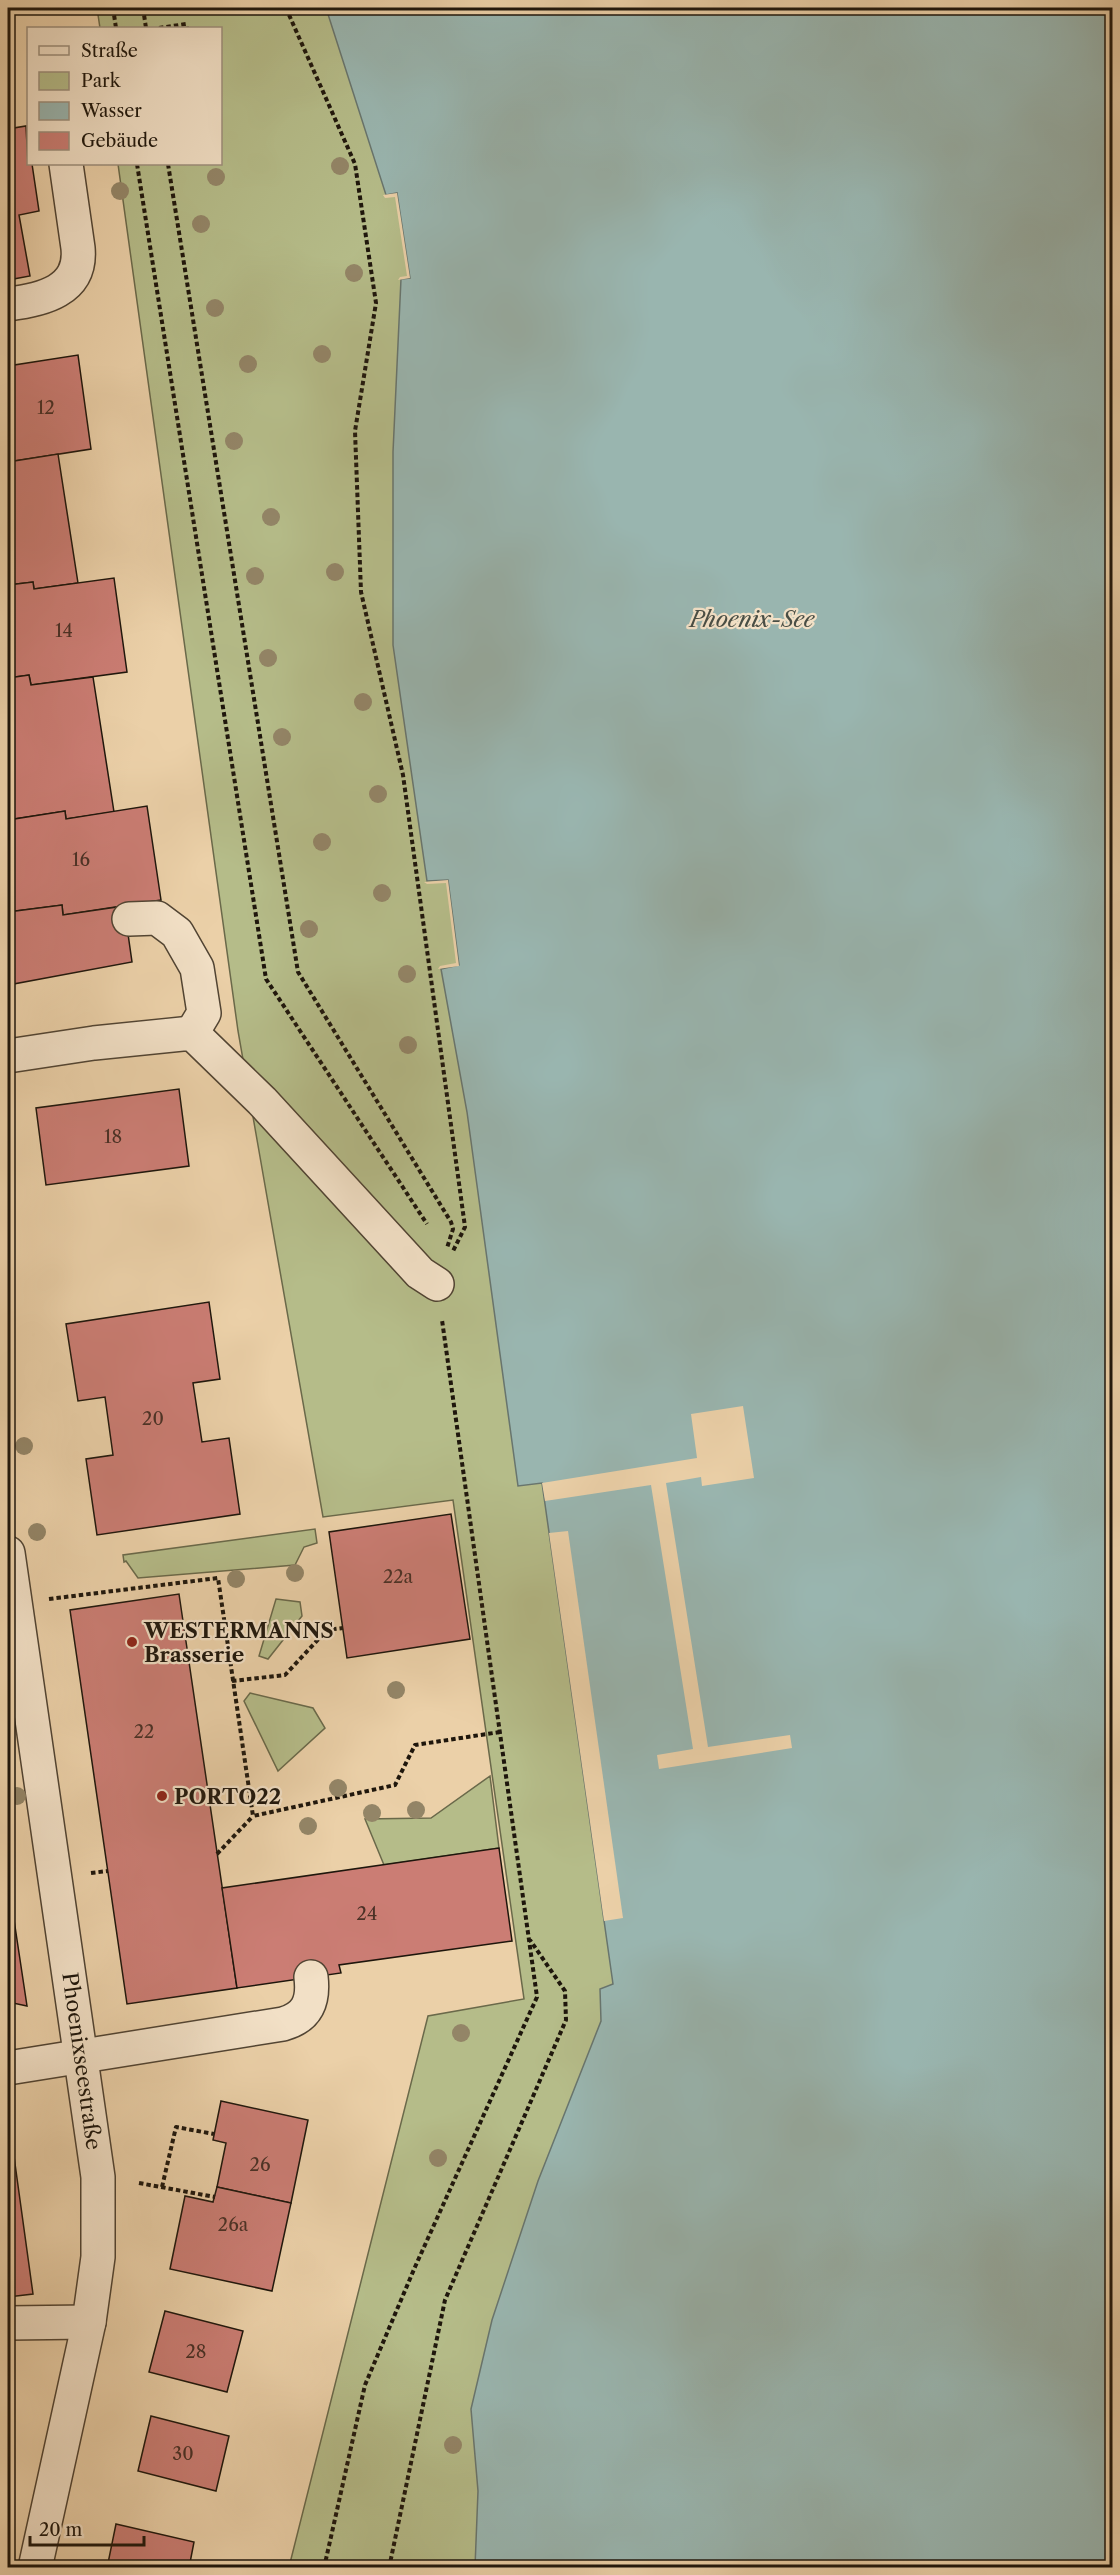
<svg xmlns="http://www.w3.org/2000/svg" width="1120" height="2575" viewBox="0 0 1120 2575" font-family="'Libre Caslon Text',serif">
<rect width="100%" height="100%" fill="#ebd0a8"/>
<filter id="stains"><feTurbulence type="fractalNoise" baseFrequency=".00333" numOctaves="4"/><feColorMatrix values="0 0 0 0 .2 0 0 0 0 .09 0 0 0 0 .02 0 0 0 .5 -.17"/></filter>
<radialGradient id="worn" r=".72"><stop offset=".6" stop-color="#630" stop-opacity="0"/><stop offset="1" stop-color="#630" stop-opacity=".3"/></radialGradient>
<g fill="#b5bc89" stroke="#6a694a" stroke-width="1.5">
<path d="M97 8H1112V2567H289L428 2016 524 1999 453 1500 323 1517 238 1031 118 164H220V28H100Z"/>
<path d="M315 1529 317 1543 304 1547 295 1565 138 1578 126 1561 124 1562 123 1555Z"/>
<path d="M276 1599 300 1602 302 1616 268 1659 259 1656Z"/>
<path d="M250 1693 313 1708 325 1728 278 1771 244 1701Z"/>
<path d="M490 1776 499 1848 384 1865 365 1819 431 1818Z"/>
</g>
<path fill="#99b5af" stroke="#68756e" stroke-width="1.5" d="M326 8H1112V2567H475L478 2491 471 2409 492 2320 538 2181 601 2021 600 1989 613 1984 542 1483 518 1486 467 1112 441 969 459 965 448 880 427 881 393 645V452L401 279 410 278 397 193 386 195Z"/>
<g fill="#ebd0a8">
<path d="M397 193 410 278 398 280 400 277 407 276 395 197 385 198 383 195Z"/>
<path d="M448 880 459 966 438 969 440 966 456 963 446 883 427 884 424 882Z"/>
<path d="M743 1406 754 1478 702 1486 701 1477 666 1483 708 1747 790 1735 792 1748 659 1769 657 1755 693 1749 651 1485 545 1501 542 1483 697 1458 691 1414Z"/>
<path d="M568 1531 623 1918 604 1921 549 1533Z"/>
</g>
<g fill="#cb7d74" stroke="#1e160c" stroke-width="1.5">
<path d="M26 126 28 164H32L39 211 19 215 30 276 8 280V129Z"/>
<path d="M78 355 91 449 8 462V366Z"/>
<path d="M58 454 78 583 34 589 33 582 8 585V462Z"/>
<path d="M114 578 127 672 31 685 29 675 8 678V585L33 582 34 589Z"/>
<path d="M29 675 31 685 93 677 114 812 66 819 65 811 8 820V678Z"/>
<path d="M147 806 161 900 63 915 62 905 8 912V820L65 811 66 819Z"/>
<path d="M62 905 63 915 124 906 132 962 8 985V912Z"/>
<path d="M179 1089 189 1166 46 1185 36 1108Z"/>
<path d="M209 1302 220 1379 193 1383 202 1442 229 1438 240 1514 97 1535 86 1459 113 1455 105 1397 78 1401 66 1324Z"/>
<path d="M451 1514 470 1639 347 1658 329 1532Z"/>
<path d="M179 1594 237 1988 127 2004 70 1610Z"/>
<path d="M499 1848 512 1941 339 1965 341 1973 237 1988 222 1888Z"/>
<path d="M8 1880 27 2006 8 2002Z"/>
<path d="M221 2101 308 2120 291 2203 217 2187 226 2143 213 2140Z"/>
<path d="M12 2142 33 2294 8 2297V2143Z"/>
<path d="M217 2187 291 2203 272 2291 170 2269 185 2196 213 2202Z"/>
<path d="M165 2311 243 2331 227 2392 149 2372Z"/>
<path d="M151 2416 229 2436 216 2491 138 2471Z"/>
<path d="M116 2524 194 2542 189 2568H107Z"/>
</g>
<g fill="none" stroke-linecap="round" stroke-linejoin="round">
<defs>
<g id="minor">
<path d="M8 304C42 300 82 291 78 248L66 164"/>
<path d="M129 919 157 918 177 933 197 968 204 1013 192 1033"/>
<path d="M8 1056 94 1043 192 1033 262 1101 420 1273 437 1284"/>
<path d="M8 1553 98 2177V2257L89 2322 35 2568"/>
<path d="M8 2068 283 2024C307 2017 314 2002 311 1977"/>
<path d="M8 2323 89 2322"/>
</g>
</defs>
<use href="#minor" stroke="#514433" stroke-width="36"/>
<g stroke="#1e160c" stroke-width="4" stroke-dasharray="4.5 3" stroke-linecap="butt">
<path d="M113 8 116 28"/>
<path d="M143 8 146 28"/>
<path d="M286 8 355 164 376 303 355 431 361 592 403 775 465 1227 453 1251"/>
<path d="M159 28 186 24 187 28"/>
<path d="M137 164 266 979 427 1224"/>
<path d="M168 164 298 972 451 1222 453 1229 447 1248"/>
<path d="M49 1599 218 1578 253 1816 395 1785 415 1745 500 1732"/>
<path d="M232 1681 285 1675 327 1630 343 1628"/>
<path d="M217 1854 253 1816"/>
<path d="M91 1873 108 1871"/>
<path d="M139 2183 215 2197"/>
<path d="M162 2187 176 2127 214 2134"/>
<path d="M324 2568 365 2385 415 2267 537 1997 442 1320"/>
<path d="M389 2568 445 2300 566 2020 565 1991 530 1940"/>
</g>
<use href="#minor" stroke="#f2e0c6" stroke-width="33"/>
</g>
<g fill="#938567">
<circle cx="340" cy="166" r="9"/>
<circle cx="216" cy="177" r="9"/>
<circle cx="120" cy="191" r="9"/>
<circle cx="201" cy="224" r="9"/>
<circle cx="354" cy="273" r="9"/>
<circle cx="215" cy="308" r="9"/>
<circle cx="322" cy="354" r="9"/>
<circle cx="248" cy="364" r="9"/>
<circle cx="234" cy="441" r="9"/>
<circle cx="271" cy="517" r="9"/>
<circle cx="335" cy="572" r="9"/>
<circle cx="255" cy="576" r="9"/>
<circle cx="268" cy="658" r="9"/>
<circle cx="363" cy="702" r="9"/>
<circle cx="282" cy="737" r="9"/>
<circle cx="378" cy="794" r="9"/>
<circle cx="322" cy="842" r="9"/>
<circle cx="382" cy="893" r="9"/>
<circle cx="309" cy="929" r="9"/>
<circle cx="407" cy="974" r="9"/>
<circle cx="408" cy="1045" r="9"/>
<circle cx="24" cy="1446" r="9"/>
<circle cx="37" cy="1532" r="9"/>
<circle cx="295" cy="1573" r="9"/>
<circle cx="236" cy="1579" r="9"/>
<circle cx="396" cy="1690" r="9"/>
<circle cx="338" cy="1788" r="9"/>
<circle cx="17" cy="1796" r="9"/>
<circle cx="416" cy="1810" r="9"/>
<circle cx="372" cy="1813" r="9"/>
<circle cx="308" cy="1826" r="9"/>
<circle cx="461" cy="2033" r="9"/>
<circle cx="438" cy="2158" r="9"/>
<circle cx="453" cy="2445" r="9"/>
</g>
<g fill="#8f2418" stroke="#f2e0c6" stroke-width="2">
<circle cx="132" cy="1642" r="6"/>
<circle cx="162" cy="1796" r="6"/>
</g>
<g text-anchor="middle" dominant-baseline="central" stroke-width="4.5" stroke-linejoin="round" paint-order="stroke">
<g font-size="18" fill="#493026">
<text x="46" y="408">12</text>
<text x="64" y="631">14</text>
<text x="81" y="860">16</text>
<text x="113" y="1137">18</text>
<text x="153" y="1419">20</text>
<text x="398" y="1577">22a</text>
<text x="144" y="1732">22</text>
<text x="367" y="1914">24</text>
<text x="260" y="2165">26</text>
<text x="233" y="2225">26a</text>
<text x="196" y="2352">28</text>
<text x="183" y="2454">30</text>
</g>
<g font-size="21" font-weight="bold" fill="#1e160c" stroke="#f2e0c6" text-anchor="start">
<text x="144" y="1630">WESTERMANNS<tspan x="144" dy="24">Brasserie</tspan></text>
<text x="174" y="1796">PORTO22</text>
</g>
<g font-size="21" fill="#1e160c" stroke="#f2e0c6">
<text transform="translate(82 2061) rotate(82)">Phoenixseestraße</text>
</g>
<g font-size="22" font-style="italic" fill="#494e45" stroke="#f2e0c6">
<text x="752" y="619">Phoenix-See</text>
</g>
</g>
<rect width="1120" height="2575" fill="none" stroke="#ebd0a8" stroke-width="30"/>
<rect x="9" y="9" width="1102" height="2557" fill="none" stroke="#1e160c" stroke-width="3"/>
<rect x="15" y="15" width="1090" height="2545" fill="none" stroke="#1e160c" stroke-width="1.5"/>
<rect x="27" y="27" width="195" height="138" fill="#f2e0c6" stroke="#9d8f7c" stroke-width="1.5"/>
<rect x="39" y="46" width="30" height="9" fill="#f2e0c6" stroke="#9d8f7c" stroke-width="1.5"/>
<text x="81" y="57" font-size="18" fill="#1e160c">Straße</text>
<rect x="39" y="72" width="30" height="18" fill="#b5bc89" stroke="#9d8f7c" stroke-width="1.5"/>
<text x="81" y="87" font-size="18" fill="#1e160c">Park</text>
<rect x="39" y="102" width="30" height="18" fill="#99b5af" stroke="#9d8f7c" stroke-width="1.5"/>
<text x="81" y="117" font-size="18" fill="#1e160c">Wasser</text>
<rect x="39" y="132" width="30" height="18" fill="#cb7d74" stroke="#9d8f7c" stroke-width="1.5"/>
<text x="81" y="147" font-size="18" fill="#1e160c">Gebäude</text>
<path d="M30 2536v9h114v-9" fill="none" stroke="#1e160c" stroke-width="3"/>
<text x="39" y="2536" font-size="18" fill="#1e160c" stroke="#f2e0c6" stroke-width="4.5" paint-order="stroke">20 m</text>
<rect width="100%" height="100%" filter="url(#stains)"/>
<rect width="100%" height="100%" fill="url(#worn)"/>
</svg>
